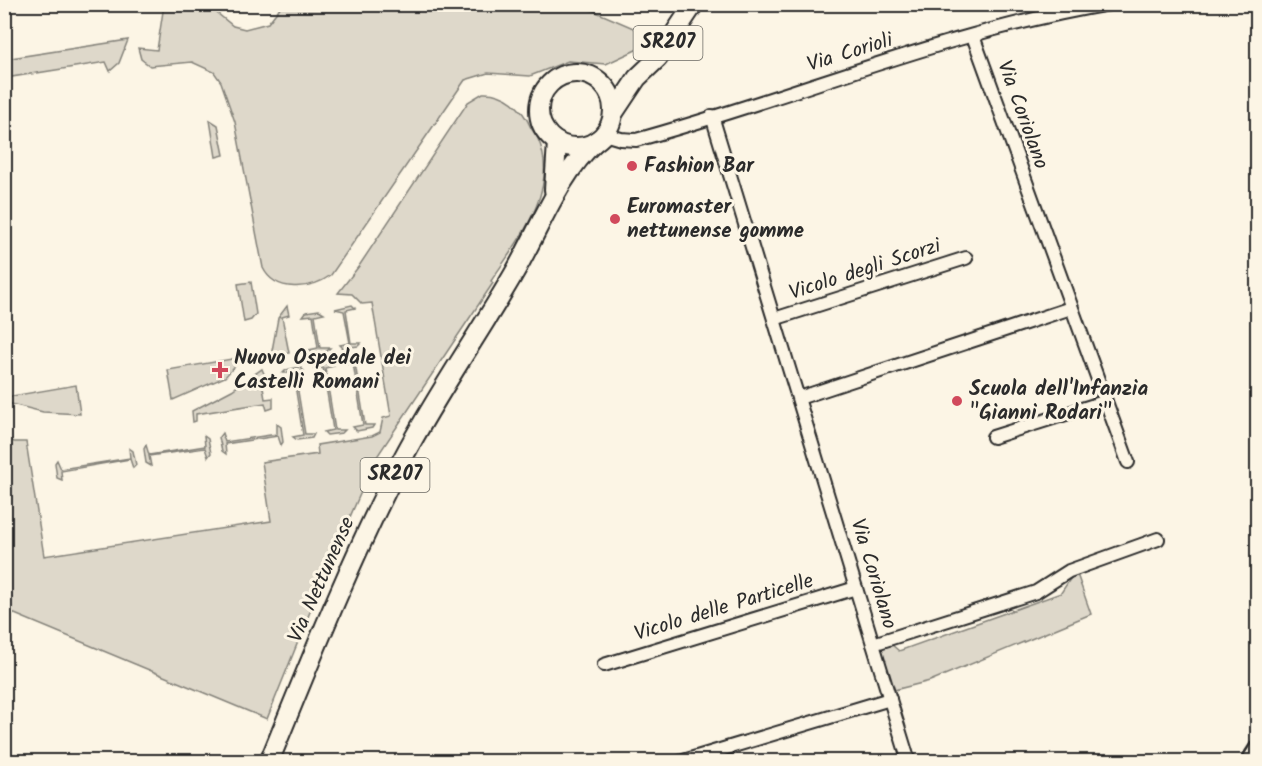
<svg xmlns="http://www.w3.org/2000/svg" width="1262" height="766" viewBox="0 0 1262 766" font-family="Kalam,sans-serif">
<rect width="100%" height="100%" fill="#fcf5e5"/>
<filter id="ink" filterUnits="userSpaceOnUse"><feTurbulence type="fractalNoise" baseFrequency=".0167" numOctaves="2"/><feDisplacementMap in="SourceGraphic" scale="12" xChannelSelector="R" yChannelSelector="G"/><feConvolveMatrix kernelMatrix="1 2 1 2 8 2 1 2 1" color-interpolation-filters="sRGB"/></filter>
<g filter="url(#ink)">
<g fill="#ded8ca" stroke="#84827a" stroke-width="1.5">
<path d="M164 5H207L233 26 245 29 268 23 282 5H580L652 36 638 49 606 64 568 61 530 76 488 73 465 80 331 275C311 290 275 293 263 268L235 122 221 82 214 72 192 62 150 66 141 59 138 48 157 50Z"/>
<path d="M128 40 119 63 110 71 106 62 5 78V59Z"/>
<path d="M483 93C505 92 523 108 531 128 533 132 537 135 538 139 561 189 517 242 491 281L493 283 376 458 330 562 267 719 5 610V437L14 442H26L44 556 271 521 262 462 318 454 317 445 372 436 380 432 383 418 391 416 372 303 362 304 352 294 338 293 359 266 468 102Z"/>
<path d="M210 120 218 125 224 155 216 157Z"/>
<path d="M251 282 256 314 251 320 244 322 238 284Z"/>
<path d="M352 305 355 308 346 310 351 343H361L358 346 343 348 340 345 350 343 344 311 335 309Z"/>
<path d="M287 306 289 315 282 317 289 353 271 356 278 318Z"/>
<path d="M319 310 324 313 315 315 320 348H330L327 351 313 354 309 350 318 348 313 315 303 316 306 312Z"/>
<path d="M243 357 225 377 173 400 168 370Z"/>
<path d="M360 358 364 361 355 363 365 425H374L372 428 357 431 353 427 363 425 353 363H343L346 360Z"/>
<path d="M331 362 334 366 325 368 335 430H345L342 433 327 435 324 432 333 430 323 368H314L316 365Z"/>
<path d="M300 367 304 371 295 373 305 434H314L312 438 297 440 293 437 303 435 293 373H283L286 370Z"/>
<path d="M262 369 267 381 262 382 265 399 273 398V408L267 410 265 403 196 414V421L193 422 192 411 232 390Z"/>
<path d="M76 385 80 414 43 412 7 403 6 397Z"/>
<path d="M277 424 281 427 283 442 281 445 278 436 225 444 226 454 222 451 219 437 222 433 225 442 277 434Z"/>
<path d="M204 436 208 439 211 453 208 457 205 448 149 456 151 466 146 463 144 449 146 445 149 455 205 446Z"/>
<path d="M129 448 133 451 136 465 133 468 130 459 61 471 62 480 57 478 55 463 57 460 61 469 130 458Z"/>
<path d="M1077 574 1091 614 930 681 894 690 880 648 891 644 899 651 1061 593 1072 576Z"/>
</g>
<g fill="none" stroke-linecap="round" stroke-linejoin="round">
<defs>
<g id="minor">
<path d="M973 36 1128 462"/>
<path d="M712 116 909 762"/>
<path d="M604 134 621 139 636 140C794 97 947 31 1109 4"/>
<path d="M774 319 966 258"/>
<path d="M799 398 1071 308"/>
<path d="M993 437 1104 402"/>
<path d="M873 644 1036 592 1069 571 1158 539"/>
<path d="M604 665 856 588"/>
<path d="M680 762 890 699"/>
</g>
<path id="tertiary" d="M1249 762 1258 748"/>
<g id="primary">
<circle cx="576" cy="110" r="37"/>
<path d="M613 114 637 78 658 58 694 4"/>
<path d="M554 190 557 142"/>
<path d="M269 762C311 659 352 556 403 458 436 395 477 337 513 275 539 231 558 175 596 141"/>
</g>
</defs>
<use href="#minor" stroke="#2b2b2b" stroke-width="16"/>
<use href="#tertiary" stroke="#2b2b2b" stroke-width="20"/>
<use href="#primary" stroke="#2b2b2b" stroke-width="22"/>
<use href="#minor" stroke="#fcf5e5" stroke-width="12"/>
<use href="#tertiary" stroke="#fcf5e5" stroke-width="15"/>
<use href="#primary" stroke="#fcf5e5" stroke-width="18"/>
</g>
</g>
<g fill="#d1495b" stroke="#fcf5e5" stroke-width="2">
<circle cx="632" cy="166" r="6"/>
<circle cx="615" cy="219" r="6"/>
<path d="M217 361h6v6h6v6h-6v6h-6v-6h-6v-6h6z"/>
<circle cx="957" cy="401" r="6"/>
</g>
<g text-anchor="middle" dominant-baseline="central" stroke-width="6" stroke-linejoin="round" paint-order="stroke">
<g fill="#fcf5e5" stroke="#6a6863" stroke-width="1.5">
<rect x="633.5" y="26" width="69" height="34" rx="4.5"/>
<rect x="360.5" y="458" width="69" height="34" rx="4.5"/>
</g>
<g font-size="20" font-weight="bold" fill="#2b2b2b">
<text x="668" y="43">SR207</text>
<text x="395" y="475">SR207</text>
</g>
<g font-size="21" fill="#2b2b2b" stroke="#fcf5e5">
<text transform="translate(850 53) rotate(-17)">Via Corioli</text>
<text transform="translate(1022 115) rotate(70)">Via Coriolano</text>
<text transform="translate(865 270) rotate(-18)">Vicolo degli Scorzi</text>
<text transform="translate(873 574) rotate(73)">Via Coriolano</text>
<text transform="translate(322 580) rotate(-66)">Via Nettunense</text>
<text transform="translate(724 608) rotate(-17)">Vicolo delle Particelle</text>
</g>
<g font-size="21" font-weight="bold" fill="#2b2b2b" stroke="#fcf5e5" text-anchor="start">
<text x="644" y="166">Fashion Bar</text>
<text x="627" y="207">Euromaster<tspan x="627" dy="24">nettunense gomme</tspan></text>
<text x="234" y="358">Nuovo Ospedale dei<tspan x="234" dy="24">Castelli Romani</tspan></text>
<text x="969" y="389">Scuola dell'Infanzia<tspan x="969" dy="24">"Gianni Rodari"</tspan></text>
</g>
</g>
<rect width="1262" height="766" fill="none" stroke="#fcf5e5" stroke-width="24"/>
<rect x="12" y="12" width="1238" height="742" fill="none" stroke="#2b2b2b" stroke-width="2" filter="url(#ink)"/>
</svg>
